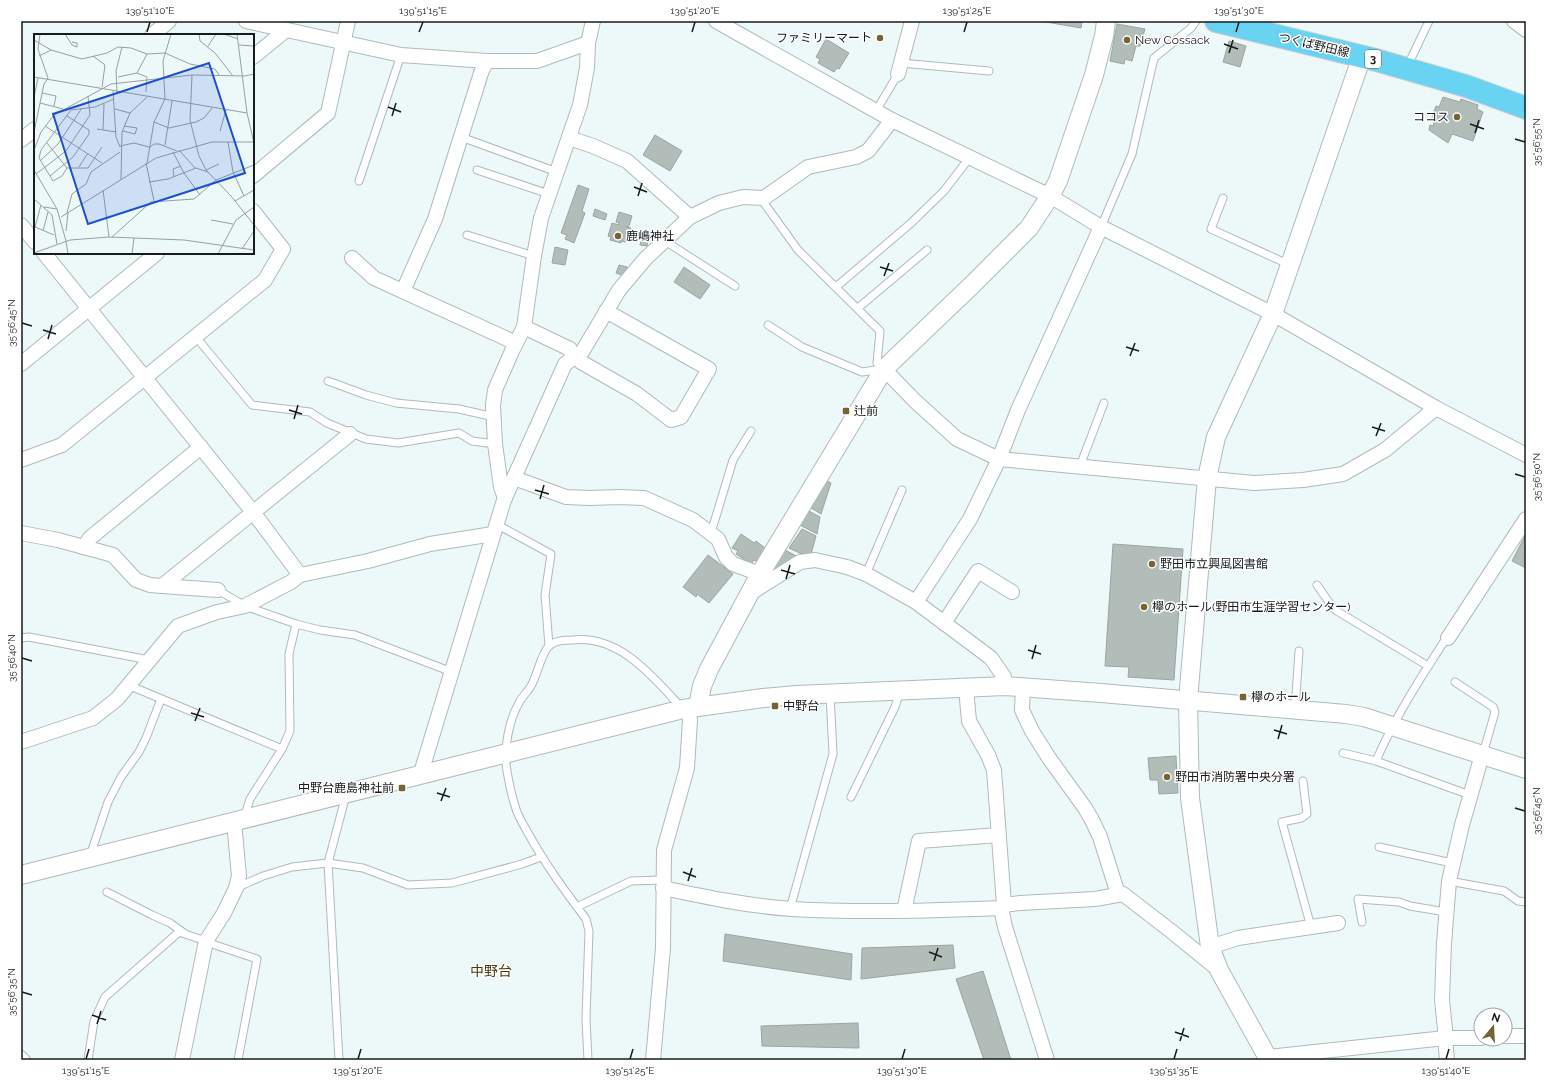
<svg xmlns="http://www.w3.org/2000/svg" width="1547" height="1081" viewBox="0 0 1547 1081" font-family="Raleway,'Noto Sans JP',sans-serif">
<rect width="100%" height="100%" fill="#edf8f9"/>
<g fill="#b2bdba" stroke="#9aa4a2">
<path d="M1040 21H1082L1081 28Z"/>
<path d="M1117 24 1145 29 1140 46H1136L1132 61 1125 59 1124 64 1110 61Z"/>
<path d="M826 39 849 53 839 69 837 68 834 72 818 63 820 59 816 57Z"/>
<path d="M1229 41 1246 46 1240 67 1223 62Z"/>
<path d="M1443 97 1460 102 1461 99 1478 105 1477 109 1483 112 1473 141 1452 134 1448 143 1429 130 1430 125 1433 126 1435 119 1432 117 1436 106 1439 107Z"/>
<path d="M655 135 682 151 670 171 643 155Z"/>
<path d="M578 185 589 189 582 211 585 213 574 243 565 239 567 235 561 233Z"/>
<path d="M595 209 607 214 605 220 593 216Z"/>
<path d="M619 212 632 216 629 226 626 227 631 228 626 242 621 241V243L610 240 611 237 608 236 612 223 619 225V223L616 222Z"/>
<path d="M642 238 648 240 647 246 640 245Z"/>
<path d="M555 247 568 250 565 265 552 263Z"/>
<path d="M619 265 627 267 624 276 616 273Z"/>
<path d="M684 267 710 285 700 299 674 282Z"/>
<path d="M827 481 831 483 821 514 811 508Z"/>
<path d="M809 511 820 517 817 534 800 525Z"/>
<path d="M802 529 816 536 810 558 789 548Z"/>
<path d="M741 534 754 543 756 541 765 548 757 561 754 560 751 564 736 554 738 551 732 548Z"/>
<path d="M1526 534V568L1512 561Z"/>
<path d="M1113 544 1183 549 1174 680 1128 677 1129 667 1105 666Z"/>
<path d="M785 550 800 558 771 573 774 566Z"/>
<path d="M708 555 733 574 709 603 697 594 696 597 683 587Z"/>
<path d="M1176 756 1178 793 1159 794 1158 780H1150L1148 758Z"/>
<path d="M725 934 852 954 851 980 723 961Z"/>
<path d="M953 945 955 968 861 979 862 948Z"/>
<path d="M983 971 1011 1060H984L956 979Z"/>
<path d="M858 1023 859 1048 762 1046 761 1026Z"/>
</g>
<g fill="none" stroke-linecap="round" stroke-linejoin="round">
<defs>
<g id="service">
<path d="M901 63 989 71"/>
<path d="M1407 67 1429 21"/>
<path d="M876 111 898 74"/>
<path d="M461 137 557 172"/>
<path d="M477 170 549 194"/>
<path d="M359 181 401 55"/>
<path d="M764 198V203L798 250 880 331 877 363 884 369"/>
<path d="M1223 198 1211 229 1290 265"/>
<path d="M1101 227 1132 154 1154 58 1191 28 1196 21"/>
<path d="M467 235 534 256"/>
<path d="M665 241 735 286"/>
<path d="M836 287 910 224 944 191 970 157"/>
<path d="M858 308 927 250"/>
<path d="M768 325 802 347 862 372 882 369"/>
<path d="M196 337 252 405 310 412 327 423 366 439 398 443 459 433 472 441 495 444"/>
<path d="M328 381 366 395 396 403 459 409 494 417"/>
<path d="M1080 466 1104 403"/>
<path d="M496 524 551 554 545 595 549 646"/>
<path d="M710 532 714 523 733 460 751 431"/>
<path d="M866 574 902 490"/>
<path d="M1317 585 1333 608 1337 611 1428 666"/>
<path d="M218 590 245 606 296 624 289 654 290 731 282 749 250 799 244 818"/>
<path d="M296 624 320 630 355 635 452 672"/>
<path d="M21 638 29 637 149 660"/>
<path d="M1448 638 1447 637C1421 677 1395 717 1376 761L1470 795"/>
<path d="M1455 682 1493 707 1495 712 1483 754"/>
<path d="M128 685 282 749"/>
<path d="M1295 709 1299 651"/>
<path d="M1343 753 1376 761"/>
<path d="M1303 781 1307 814 1301 818 1282 822 1311 927"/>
<path d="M851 797 895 707 900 691"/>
<path d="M1379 847 1452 863"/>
<path d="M90 856 108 802 121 777 139 752 146 738 161 699"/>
<path d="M1449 881 1504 891 1518 901 1526 902"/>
<path d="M236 888 263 876 292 867 328 863 363 868 408 885 452 883 522 864 541 857"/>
<path d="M107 892 152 915 170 923 184 933"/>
<path d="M577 907 631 881 663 880"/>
<path d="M790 909 833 754 830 694"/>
<path d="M1362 922 1358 899 1399 902 1410 906 1446 912"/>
<path d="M206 942 257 959 238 1060"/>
<path d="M21 1054 27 1060"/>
<path d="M88 1060 94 1021 105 997 179 932 206 941"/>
<path d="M339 1060 328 863 346 795"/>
<path d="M588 1060 586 1019 589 931 586 919C565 891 545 864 528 833 524 826 519 818 516 809 512 797 509 784 507 771 503 750 509 719 520 701 523 696 528 691 531 686 537 676 542 651 550 645 557 640 565 640 573 640 620 635 653 677 682 708"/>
</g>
<g id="minor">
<path d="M246 21 401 55 487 61H537L588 43"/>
<path d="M716 21 892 120 1050 196 1101 227 1273 314 1436 408 1526 455"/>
<path d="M1514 21 1526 30"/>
<path d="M152 35 169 21"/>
<path d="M253 57 286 30"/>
<path d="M898 74 912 21"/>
<path d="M569 138 593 146 627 161 690 217"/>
<path d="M21 140 35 129"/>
<path d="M253 176 328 113 348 21"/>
<path d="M21 225 35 242"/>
<path d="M44 253 253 512 300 575"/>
<path d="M352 258 374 278 516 343"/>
<path d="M403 291 435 219 482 70 487 61"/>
<path d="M524 327 570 349 573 359"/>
<path d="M577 357 581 362 637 394 671 420 681 417 709 369 606 311"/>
<path d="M21 364 157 253"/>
<path d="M884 369 915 401 957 439 999 459 1254 483 1303 480 1343 474 1385 450 1436 408"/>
<path d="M21 460 62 445 265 280 283 249 253 211"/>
<path d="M514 478 566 497 590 498 619 497 644 498 693 520 718 539 726 557 733 564 760 574"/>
<path d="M505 498 501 487 495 444 493 405 495 390 512 351 524 327 534 256 541 218 580 105 587 68 588 43 593 21"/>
<path d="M21 533 58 540 113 555 136 580 150 585 162 586 350 434"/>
<path d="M84 547 90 538 201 447"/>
<path d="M162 586 218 590"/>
<path d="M749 594 800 562 815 560 847 567 866 574 916 602 991 658 1004 677 1005 686"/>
<path d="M916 602 970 519 999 459 1018 410 1101 227"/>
<path d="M944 623 978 571 1012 592"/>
<path d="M1448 638 1526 519"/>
<path d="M1023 687 1022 710 1032 731 1049 758 1085 808 1093 822 1100 837 1118 894"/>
<path d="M966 688 969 721 988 755 994 770 1004 905"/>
<path d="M21 742 93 718 117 699 178 626 217 612 245 606 291 582 300 575 368 561 430 544 493 534"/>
<path d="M420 776 504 500 565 364 582 352 619 290 646 258 690 217 719 203 743 197 764 198 808 167 856 157 868 151 892 120"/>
<path d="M663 888C705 897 748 906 792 909 861 913 931 911 1001 908L1004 905 1020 903 1095 899 1123 894 1171 931 1219 970"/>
<path d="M1001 908 1005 927 1047 1060"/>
<path d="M904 911 919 841 999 835"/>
<path d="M1210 947 1238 938 1338 923"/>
<path d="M1505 1036H1526"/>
<path d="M1445 1038 1447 1060"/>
<path d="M1446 1039 1442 1000 1444 943 1449 881 1462 825 1482 755"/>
<path d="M1267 1057 1445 1038H1481"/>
<path d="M182 1060 206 941 224 913 236 888 239 876 234 822"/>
<path d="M653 1060 663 948 664 850 687 768 690 720 688 708"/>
</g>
<g id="tertiary">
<path d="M698 706 702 686 709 669 760 574 884 369 972 285 1029 228 1050 196 1058 181 1094 75 1104 36 1106 21"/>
<path d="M21 875 683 709 763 698 797 695 1005 686 1101 693 1346 714 1364 717 1526 769"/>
<path d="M1269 1060 1219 970 1210 947 1190 798 1188 700 1207 478 1216 437 1273 314 1362 56"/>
</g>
<path id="primary" d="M1216 21 1376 60 1466 86 1526 108"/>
</defs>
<use href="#service" stroke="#afbabb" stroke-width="9"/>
<use href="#minor" stroke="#afbabb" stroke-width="16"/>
<use href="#tertiary" stroke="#afbabb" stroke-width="20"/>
<use href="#primary" stroke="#d1d1d1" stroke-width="24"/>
<use href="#service" stroke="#fff" stroke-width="7"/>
<use href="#minor" stroke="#fff" stroke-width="14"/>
<use href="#tertiary" stroke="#fff" stroke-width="18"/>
<use href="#primary" stroke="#68d4f1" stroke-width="22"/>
</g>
<path fill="none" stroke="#171b1b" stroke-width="1.5" d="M147 32 150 22M419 32 423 22M692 32 695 22M964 32 967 22M1236 32 1239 22M1224 44 1238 49M1229 53 1233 40M388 107 401 112M392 116 396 103M1470 124 1484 129M1475 133 1479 120M1515 139 1525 142M634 187 647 192M638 196 642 183M880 267 893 271M884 276 889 263M22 323 32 326M43 330 56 334M48 339 52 325M1126 347 1139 351M1130 356 1135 343M289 410 302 414M294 419 298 405M1372 427 1385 431M1376 436 1381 423M1515 474 1525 477M535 490 549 494M540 499 544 485M781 570 795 574M786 579 790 565M1028 650 1041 654M22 658 32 661M1032 659 1036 645M191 713 204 717M195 721 200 708M1274 730 1287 734M1278 739 1282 725M437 793 450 797M441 801 446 788M1515 808 1525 811M683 872 696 877M688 881 692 868M929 952 942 957M934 961 938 948M22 992 32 995M92 1015 106 1020M97 1024 101 1011M1175 1032 1189 1037M1180 1041 1184 1028M86 1059 89 1049M358 1059 361 1049M630 1059 633 1049M902 1059 905 1049M1174 1059 1177 1049M1446 1059 1449 1049"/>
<g fill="#756331" stroke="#fff" stroke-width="1.5">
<circle cx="880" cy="38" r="4"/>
<circle cx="1127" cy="40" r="4"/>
<circle cx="1457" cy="117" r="4"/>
<circle cx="618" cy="236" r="4"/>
<rect x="842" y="407" width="8" height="8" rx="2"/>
<circle cx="1152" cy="564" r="4"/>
<circle cx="1144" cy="607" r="4"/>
<rect x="1239" y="693" width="8" height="8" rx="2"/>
<rect x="771" y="702" width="8" height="8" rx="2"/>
<circle cx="1167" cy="777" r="4"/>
<rect x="398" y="784" width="8" height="8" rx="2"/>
</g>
<g text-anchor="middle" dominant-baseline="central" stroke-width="3" stroke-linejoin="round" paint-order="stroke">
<rect fill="#fff" stroke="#5d5f5f" stroke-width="1" x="1365" y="50" width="16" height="18" rx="3"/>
<g font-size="11" font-weight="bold" fill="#171b1b">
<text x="1373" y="59">3</text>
</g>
<g font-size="12" fill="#171b1b" stroke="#fff" text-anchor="start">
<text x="872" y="38" text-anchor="end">ファミリーマート</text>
<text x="1135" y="40">New Cossack</text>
<text x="1449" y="117" text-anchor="end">ココス</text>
<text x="626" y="236">鹿嶋神社</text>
<text x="854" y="411">辻前</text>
<text x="1160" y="564">野田市立興風図書館</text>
<text x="1152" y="607">欅のホール(野田市生涯学習センター)</text>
<text x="1251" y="697">欅のホール</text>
<text x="783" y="706">中野台</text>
<text x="1175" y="777">野田市消防署中央分署</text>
<text x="394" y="788" text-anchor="end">中野台鹿島神社前</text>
</g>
<g font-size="12" fill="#171b1b" stroke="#fff">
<text transform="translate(1314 45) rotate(13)">つくば野田線</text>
</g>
<g font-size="14" fill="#483a11" stroke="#fff">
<text x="491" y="971">中野台</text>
</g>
</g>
<g transform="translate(34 34)">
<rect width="220" height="220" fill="#edf8f9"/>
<path fill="none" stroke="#97a0a0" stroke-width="1" d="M31 0 38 11 43 13V9L38 8M165 0 166 7 181 19 199 42M190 0 204 5M203 0 213 79 220 109M0 6 17 16 48 25 73 19 84 13 97 14 113 20 131 19 156 30 181 35 185 41M205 11 220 12M174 12 182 0M5 22 17 16M59 22 71 31 68 53M103 39 113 43 112 58M158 41 156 86 165 122 172 136 197 162 220 191M0 43 213 79M84 43 103 39 113 20M79 57 82 103 86 113M83 58 82 37 88 13M8 59 22 62 20 72M0 63 4 44M6 69 29 75M81 75 96 79M120 88 135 94 162 88 170 84 178 74M11 92 68 129M63 95 82 98M69 96 70 70M89 97 101 100 103 94 90 92M186 97 192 76M0 98 10 50 14 44 4 15 6 0M194 108 199 138M13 109 33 134M131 111 138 67M86 112 100 109 115 113M115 114 120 110H125L143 117M0 116 7 98 20 81 77 50 158 41 211 42 220 40M145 116 161 134M139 118 150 139M6 127 24 110 48 74M112 129 120 167M113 129 120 88 131 65 129 27 137 0M45 133 54 119M33 134 28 142 19 147 5 124 7 116 37 76 61 73 80 65M33 134H54L68 113M0 136 23 175 32 207M172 136 185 130M199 138 210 162M150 139 166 161M2 140 32 117 56 81 54 62M16 142 39 123 55 100V96L33 82M140 143 139 135 147 132M87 145 88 98 96 79 113 63M182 146 220 131M115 148 134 145 162 134 174 138M69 156 75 203M0 165 18 181 23 210M201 167 220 156M10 173 23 175M33 179 38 160 52 150 57 138 86 118M27 183 122 124 178 108H220M177 186 199 190M1 193 7 171M0 196 1 193 20 201M9 197 14 178M32 197 34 179M78 203 117 168 160 165 182 146M32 207 34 220M208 215 220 197M0 219 36 206 75 203 150 206 220 216M98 220 100 204M184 220 202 186 220 173"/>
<path fill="#1d4ed8" fill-opacity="0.15" stroke="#1d4ed8" stroke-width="2" d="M175 29 211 139 54 190 19 80Z"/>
<rect width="220" height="220" fill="none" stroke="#171b1b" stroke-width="2"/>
</g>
<rect width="1547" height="1081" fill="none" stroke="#ffffff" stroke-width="44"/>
<g transform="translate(1493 1027) rotate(18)"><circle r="19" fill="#ffffff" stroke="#a2a4a4"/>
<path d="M0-3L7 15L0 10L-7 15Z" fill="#756331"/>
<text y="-6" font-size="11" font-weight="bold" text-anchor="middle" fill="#171b1b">N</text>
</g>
<rect x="22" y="22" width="1503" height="1037" fill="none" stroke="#171b1b" stroke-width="1.5"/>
<g font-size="10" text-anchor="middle" fill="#171b1b">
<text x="150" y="14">139°51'10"E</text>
<text x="423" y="14">139°51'15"E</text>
<text x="695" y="14">139°51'20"E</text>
<text x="967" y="14">139°51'25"E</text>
<text x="1239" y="14">139°51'30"E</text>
<text transform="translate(1536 142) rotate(-90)" y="4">35°56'55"N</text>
<text transform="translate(11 323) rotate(-90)" y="4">35°56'45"N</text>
<text transform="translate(1536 477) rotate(-90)" y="4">35°56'50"N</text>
<text transform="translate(11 658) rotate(-90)" y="4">35°56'40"N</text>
<text transform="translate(1536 811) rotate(-90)" y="4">35°56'45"N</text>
<text transform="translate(11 992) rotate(-90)" y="4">35°56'35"N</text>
<text x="86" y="1074">139°51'15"E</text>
<text x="358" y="1074">139°51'20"E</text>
<text x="630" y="1074">139°51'25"E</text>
<text x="902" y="1074">139°51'30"E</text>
<text x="1174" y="1074">139°51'35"E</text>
<text x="1446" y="1074">139°51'40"E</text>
</g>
</svg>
